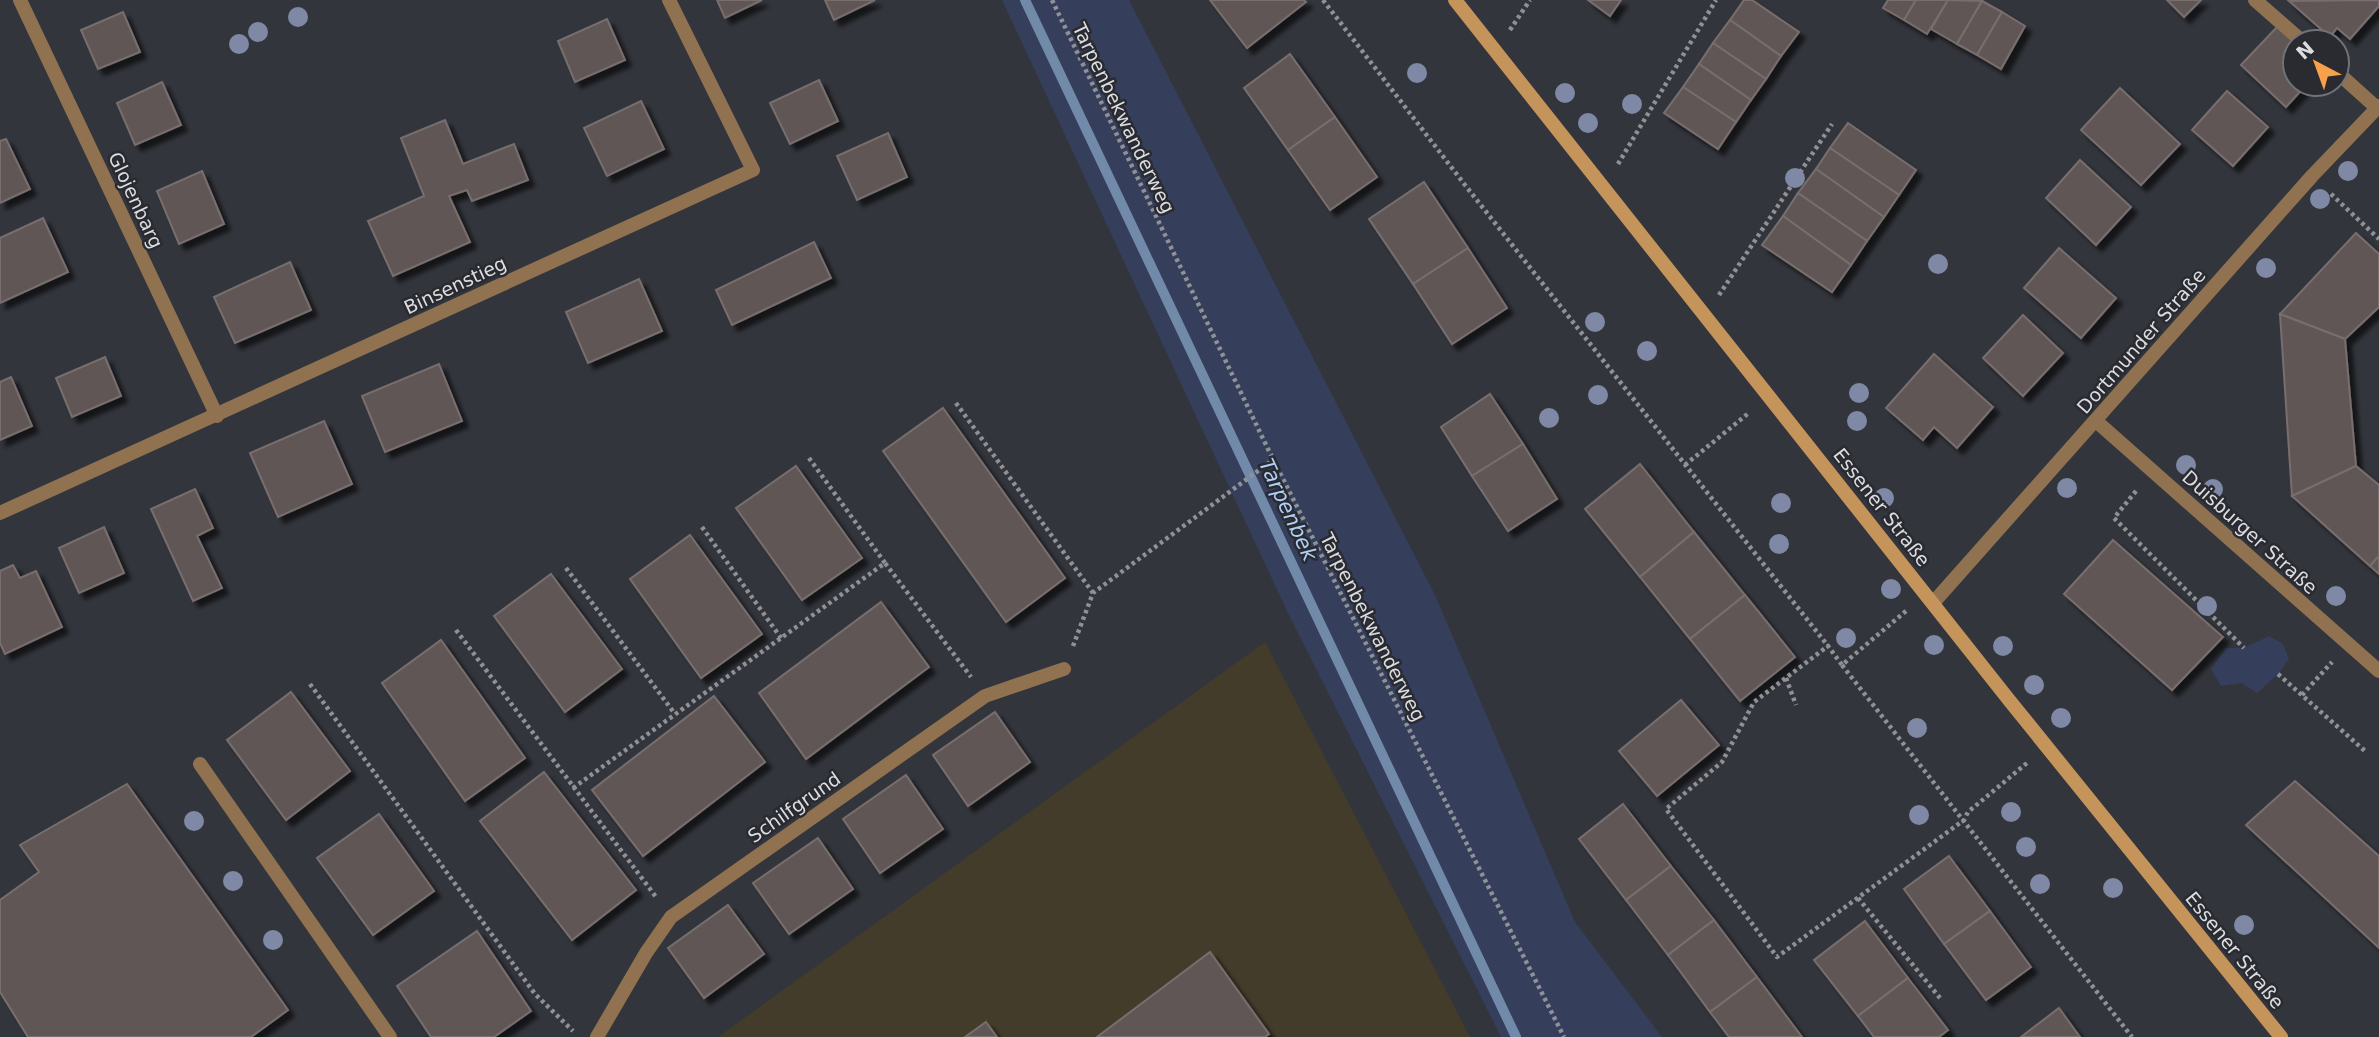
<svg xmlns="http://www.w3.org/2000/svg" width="2379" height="1037" viewBox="0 0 2379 1037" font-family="'DejaVu Sans',sans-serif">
<defs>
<filter id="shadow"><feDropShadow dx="6" dy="6" stdDeviation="2" flood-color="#0009"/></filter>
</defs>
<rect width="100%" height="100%" fill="#33353c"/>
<path fill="#443c2b" d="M1265 642 1470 1037H718Z"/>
<g fill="#353f5c">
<path d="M1002 0H1129L1435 595 1575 922 1662 1037H1501L1287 611Z"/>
<path d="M2269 636 2283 644 2289 659 2278 674 2257 693 2242 683 2221 686 2211 669 2226 648H2244Z"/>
</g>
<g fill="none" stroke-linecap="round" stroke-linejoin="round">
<path stroke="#728aa9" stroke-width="10" d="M1025 0 1516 1037"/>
</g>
<g fill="#605757" stroke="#776e6d" stroke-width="2" filter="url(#shadow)">
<path d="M717 0H762L725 18Z"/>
<path d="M825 0H875L834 20Z"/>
<path d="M1210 0H1304L1306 2 1247 48Z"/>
<path d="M1588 0H1621L1610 16Z"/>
<path d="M1744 0H1752L1799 32 1781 56 1730 20Z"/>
<path d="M1888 0H1916L1904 20 1883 8Z"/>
<path d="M1916 0H1948L1927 34 1904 20Z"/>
<path d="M1948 0 1982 1 1957 44 1931 29Z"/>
<path d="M2167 0H2201L2184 17Z"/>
<path d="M2379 0V6L2350 39 2337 28 2330 37 2289 1Z"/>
<path d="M1982 1 2002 12 1977 55 1957 44Z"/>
<path d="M123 12 140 52 98 69 81 30Z"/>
<path d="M2002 12 2025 26 2001 69 1977 55Z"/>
<path d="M607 19 625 60 575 82 558 41Z"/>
<path d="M1730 20 1781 56 1766 79 1713 43Z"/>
<path d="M2278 26 2295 42V84H2307L2286 107 2241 65Z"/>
<path d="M1713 43 1766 79 1751 100 1699 64Z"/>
<path d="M1290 54 1335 117 1288 150 1244 88Z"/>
<path d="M1699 64 1751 100 1736 122 1683 87Z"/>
<path d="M819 80 838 121 790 144 770 103Z"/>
<path d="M162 82 181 125 135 145 117 103Z"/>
<path d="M1683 87 1736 122 1718 149 1664 113Z"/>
<path d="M2120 88 2180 144 2141 185 2081 130Z"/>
<path d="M2227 91 2268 127 2233 166 2192 130Z"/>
<path d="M641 101 664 149 607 176 584 128Z"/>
<path d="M1335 117 1377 177 1330 210 1288 150Z"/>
<path d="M445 120 463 164 514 144 528 180 472 201 467 190 449 196 470 242 393 276 368 221 424 196 401 138Z"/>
<path d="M1848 123 1916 170 1899 195 1830 148Z"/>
<path d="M888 133 907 177 857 200 837 156Z"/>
<path d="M6 139 30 189 0 203V141Z"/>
<path d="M1830 148 1899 195 1884 217 1816 169Z"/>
<path d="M2080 160 2131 207 2096 245 2046 198Z"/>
<path d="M1816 169 1884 217 1867 241 1798 193Z"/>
<path d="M202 171 224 224 179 244 157 191Z"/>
<path d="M1424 182 1468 248 1413 284 1369 219Z"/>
<path d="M1798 193 1867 241 1851 265 1783 216Z"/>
<path d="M1783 216 1851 265 1832 292 1762 245Z"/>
<path d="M43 218 68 272 0 303V238Z"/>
<path d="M2356 233 2379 254V307L2345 339 2280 314Z"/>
<path d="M814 242 831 278 732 325 716 290Z"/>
<path d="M1468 248 1507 308 1452 344 1413 284Z"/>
<path d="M2059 248 2116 298 2081 338 2024 288Z"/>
<path d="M290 262 311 310 235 343 214 297Z"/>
<path d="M639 279 662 331 588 363 566 312Z"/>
<path d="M2280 314 2345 339 2356 466 2292 496Z"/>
<path d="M2023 315 2063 353 2023 396 1983 358Z"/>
<path d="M1934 354 1993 407 1957 448 1934 427 1923 440 1886 408Z"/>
<path d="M105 357 121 396 72 417 56 378Z"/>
<path d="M439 364 462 421 385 452 362 396Z"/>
<path d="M11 377 32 426 0 440V382Z"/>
<path d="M1490 394 1523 444 1472 476 1441 427Z"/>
<path d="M943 408 1065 578 1006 622 883 451Z"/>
<path d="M324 421 352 484 278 517 250 453Z"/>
<path d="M1523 444 1557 499 1508 531 1472 476Z"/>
<path d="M1640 464 1694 532 1640 577 1585 509Z"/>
<path d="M796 466 862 558 802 600 736 508Z"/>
<path d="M2356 466 2379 485V556L2370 566 2292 496Z"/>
<path d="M195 489 213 528 197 536 222 588 193 601 151 509Z"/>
<path d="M104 527 124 573 79 593 59 548Z"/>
<path d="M1694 532 1745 595 1690 639 1640 577Z"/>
<path d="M690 535 762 634 701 678 630 579Z"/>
<path d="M2113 540 2223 637 2172 690 2064 594Z"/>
<path d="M2379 556V574L2370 566Z"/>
<path d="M13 565 20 578 36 571 62 627 5 654 0 643V571Z"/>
<path d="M551 574 622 669 565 712 494 616Z"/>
<path d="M1745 595 1795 657 1740 701 1690 639Z"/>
<path d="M881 602 929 667 806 759 759 693Z"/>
<path d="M441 640 525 758 465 801 382 683Z"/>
<path d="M291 692 350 771 286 820 227 740Z"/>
<path d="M714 696 765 762 643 856 592 790Z"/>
<path d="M1681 700 1719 745 1657 796 1619 751Z"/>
<path d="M995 712 1030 762 968 806 933 755Z"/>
<path d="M544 772 636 890 572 940 480 821Z"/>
<path d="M906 775 943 829 880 873 843 819Z"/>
<path d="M2295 781 2379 856V948L2246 825Z"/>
<path d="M127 784 288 1010 251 1037H28L0 992V900L39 872 20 845Z"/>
<path d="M1623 804 1671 866 1626 900 1579 839Z"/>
<path d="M379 814 434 891 373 935 317 858Z"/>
<path d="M818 838 853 889 789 934 753 883Z"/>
<path d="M1949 856 1990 911 1944 944 1904 889Z"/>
<path d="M1671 866 1714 920 1668 955 1626 900Z"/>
<path d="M728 905 764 954 704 998 668 948Z"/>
<path d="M1990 911 2031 967 1986 1000 1944 944Z"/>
<path d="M1714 920 1757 977 1710 1012 1668 955Z"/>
<path d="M1865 921 1908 978 1858 1016 1814 960Z"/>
<path d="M477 931 531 1011 494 1037H431L397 986Z"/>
<path d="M1210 952 1269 1034 1265 1037H1097Z"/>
<path d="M1757 977 1802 1037H1729L1710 1012Z"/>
<path d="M1908 978 1948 1030 1939 1037H1874L1858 1016Z"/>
<path d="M2059 1008 2080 1037H2021Z"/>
<path d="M986 1022 997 1037H965Z"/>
</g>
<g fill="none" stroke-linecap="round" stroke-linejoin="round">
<g stroke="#8f9196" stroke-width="4.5" stroke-dasharray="3.5 3.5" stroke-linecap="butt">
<path d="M1052 0 1268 449 1564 1037"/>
<path d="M1323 0 1465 185 1828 646"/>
<path d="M1510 30 1530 0"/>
<path d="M1618 164 1716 0"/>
<path d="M2331 194 2379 239"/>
<path d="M1719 295 1832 124"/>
<path d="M956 403 1093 593"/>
<path d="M809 458 885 563"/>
<path d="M1685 465 1750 412"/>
<path d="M2136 491 2114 518 2244 648"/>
<path d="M702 527 781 638"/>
<path d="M566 568 675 714"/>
<path d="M1906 611 1842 665 1828 646 1754 702 1722 762 1666 809 1777 957 1964 820 1968 812 2027 763"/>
<path d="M456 630 656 897"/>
<path d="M1073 646 1093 593 1274 459"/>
<path d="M1842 665 2132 1037"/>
<path d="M2278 674 2365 751"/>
<path d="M1786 678 1796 705"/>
<path d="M310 684 535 994 573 1031"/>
<path d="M2302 695 2332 662"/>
<path d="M573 788 885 563 971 677"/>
<path d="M1858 898 1940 998"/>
</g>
<g stroke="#917250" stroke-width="14">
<path d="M2255 0 2303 42"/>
<path d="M2337 72 2377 108"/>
<path d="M200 764 390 1037"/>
</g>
<g stroke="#917250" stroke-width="14">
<path d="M20 0 217 416"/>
<path d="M2096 421 2379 671"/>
<path d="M0 513 753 170 669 0"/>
<path d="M1933 603 2312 176 2379 106"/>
<path d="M597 1037 646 953 671 917 985 696 1064 669"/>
</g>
<path stroke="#c5945b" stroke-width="14" d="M1455 0 2009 700 2281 1037"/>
</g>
<g fill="#7f89a5">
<circle cx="298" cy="17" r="10"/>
<circle cx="258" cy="32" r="10"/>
<circle cx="239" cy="44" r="10"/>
<circle cx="1417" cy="73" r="10"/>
<circle cx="1565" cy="93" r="10"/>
<circle cx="1632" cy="104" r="10"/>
<circle cx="1588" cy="123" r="10"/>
<circle cx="2348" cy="171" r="10"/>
<circle cx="1795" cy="178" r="10"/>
<circle cx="2320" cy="199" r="10"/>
<circle cx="1938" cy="264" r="10"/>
<circle cx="2266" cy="268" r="10"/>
<circle cx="1595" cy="322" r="10"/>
<circle cx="1647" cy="351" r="10"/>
<circle cx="1859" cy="393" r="10"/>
<circle cx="1598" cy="395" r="10"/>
<circle cx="1549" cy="418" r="10"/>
<circle cx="1857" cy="421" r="10"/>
<circle cx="2186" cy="465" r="10"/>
<circle cx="2067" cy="488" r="10"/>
<circle cx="2213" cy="489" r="10"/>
<circle cx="1884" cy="498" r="10"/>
<circle cx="1781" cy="503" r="10"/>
<circle cx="1779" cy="544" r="10"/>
<circle cx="1891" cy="589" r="10"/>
<circle cx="2336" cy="596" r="10"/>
<circle cx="2207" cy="606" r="10"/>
<circle cx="1846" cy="638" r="10"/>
<circle cx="1934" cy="645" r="10"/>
<circle cx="2003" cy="646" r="10"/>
<circle cx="2034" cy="685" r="10"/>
<circle cx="2061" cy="718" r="10"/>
<circle cx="1917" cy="728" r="10"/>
<circle cx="2011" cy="812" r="10"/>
<circle cx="1919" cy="815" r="10"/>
<circle cx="194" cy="821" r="10"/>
<circle cx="2026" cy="847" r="10"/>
<circle cx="233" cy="881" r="10"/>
<circle cx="2040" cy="884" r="10"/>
<circle cx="2113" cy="888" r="10"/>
<circle cx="2244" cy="925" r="10"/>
<circle cx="273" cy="940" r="10"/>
</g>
<g text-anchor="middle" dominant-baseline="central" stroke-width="5" stroke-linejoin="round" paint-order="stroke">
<g font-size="19" fill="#dcdde1" stroke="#292b31">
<text transform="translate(1124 118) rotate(64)">Tarpenbekwanderweg</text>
<text transform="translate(136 200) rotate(65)">Glojenbarg</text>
<text transform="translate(455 285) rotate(-25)">Binsenstieg</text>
<text transform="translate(2141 341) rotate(-49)">Dortmunder Straße</text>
<text transform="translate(1882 507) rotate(52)">Essener Straße</text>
<text transform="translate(2250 532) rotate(42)">Duisburger Straße</text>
<text transform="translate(1373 627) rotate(63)">Tarpenbekwanderweg</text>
<text transform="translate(794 807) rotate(-35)">Schilfgrund</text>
<text transform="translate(2235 950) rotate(51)">Essener Straße</text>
</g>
<g font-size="21" font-style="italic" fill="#b0cef6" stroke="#292b31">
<text transform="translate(1288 510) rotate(65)">Tarpenbek</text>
</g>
</g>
<g transform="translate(2316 63) rotate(319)"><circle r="33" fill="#292b31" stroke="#717277" stroke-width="2"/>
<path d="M0-5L12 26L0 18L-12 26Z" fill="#f8a14a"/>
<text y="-10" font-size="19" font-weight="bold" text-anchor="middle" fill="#dcdde1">N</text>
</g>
</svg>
